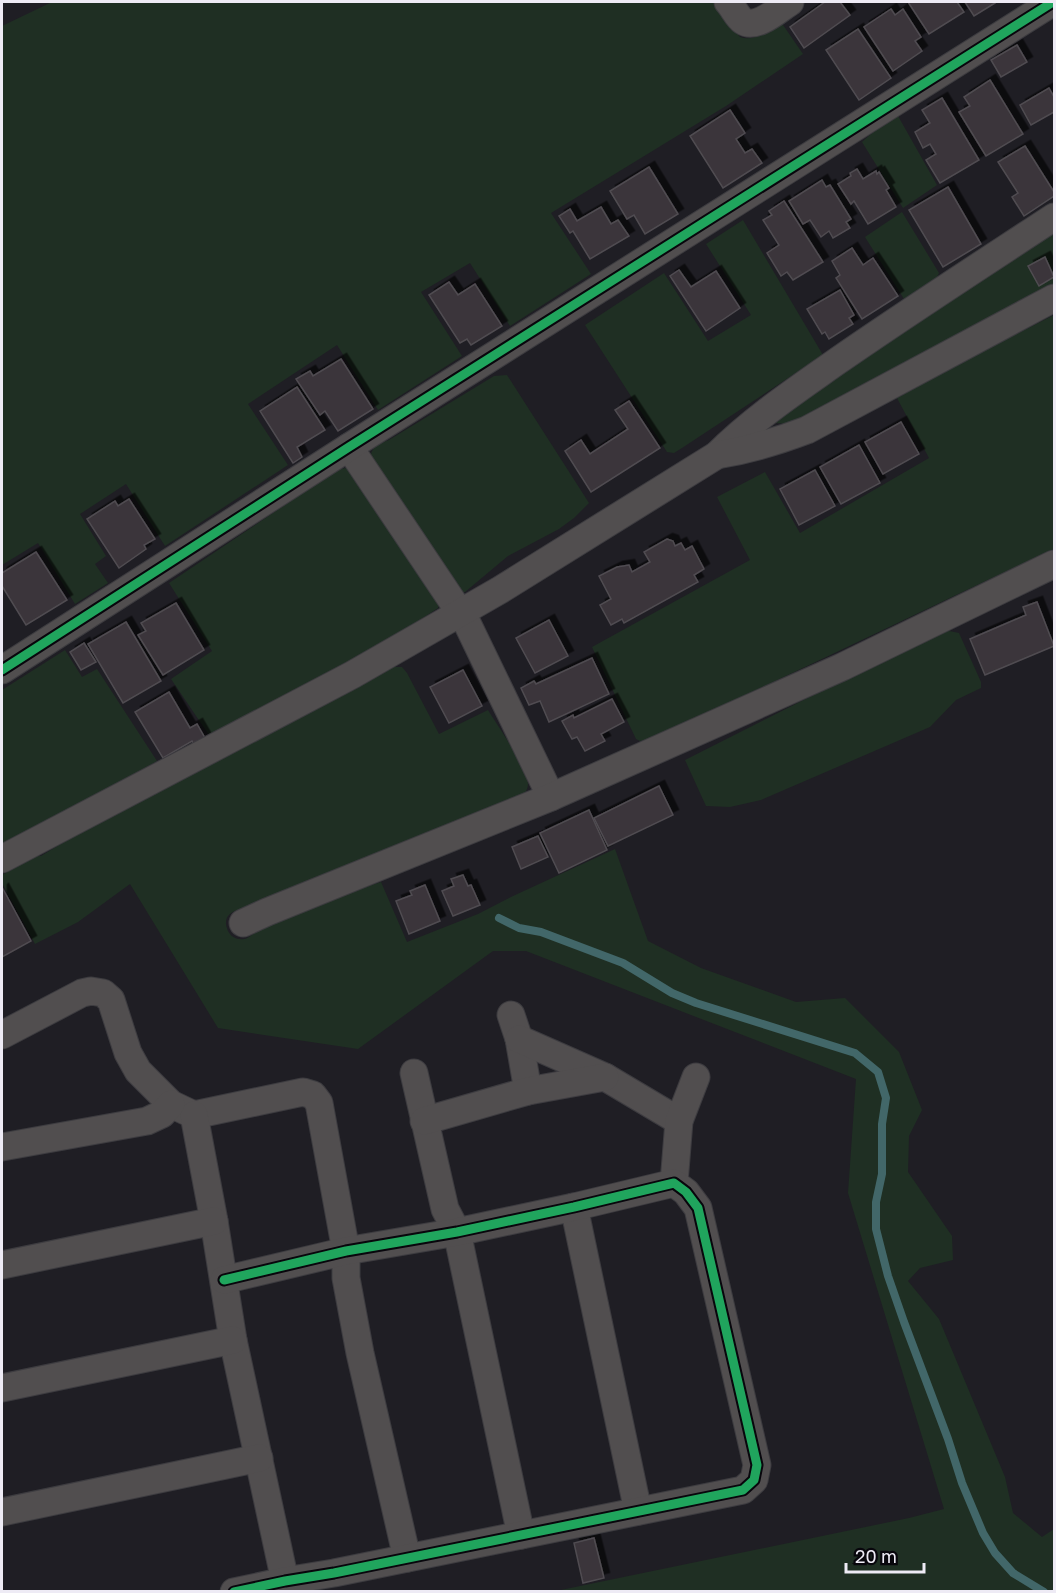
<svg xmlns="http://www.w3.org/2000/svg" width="1056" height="1593" viewBox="0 0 1056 1593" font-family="'Golos Text',sans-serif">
<defs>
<filter id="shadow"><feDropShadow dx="5.5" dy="-5.5" stdDeviation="0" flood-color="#0009"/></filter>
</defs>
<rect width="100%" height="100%" fill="#1f1e24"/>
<g fill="#1f2f23">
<path d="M52 2H713L740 37C755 42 768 30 781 22L803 54 726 106 551 213 591 274 510 326 470 263 421 292 462 356 378 410 337 345 248 404 288 465 165 546 126 484 80 514 106 556 95 564 108 583 75 604 38 543 2 565V26Z"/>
<path d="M894 116H898L937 185 903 208 862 142 871 134 876 128Z"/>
<path d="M902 212 939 273 937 277 904 299 865 237Z"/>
<path d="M743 220 823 355 682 448 674 453 667 452 585 325 664 273 708 341 751 315 706 244Z"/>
<path d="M1054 232V287L818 411 787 424 775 423V419L806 392Z"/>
<path d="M1054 315V549C918 612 784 679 646 740L640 741 636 739 592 647 750 560 717 497 765 472 800 533 929 458 897 398 950 368Z"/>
<path d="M507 375 589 503 574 518 559 529 508 556 465 592 460 593 370 460C371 447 377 444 389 440L494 376Z"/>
<path d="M346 468 352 471 439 604 438 608 399 634 234 725 209 735 171 679 212 651 169 583 328 476 340 469Z"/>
<path d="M944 630 959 633 981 682V688L956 700 930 727 761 800 730 807 706 806 685 760 877 663Z"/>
<path d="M65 650 82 677 97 669 157 761 130 777 2 847V690Z"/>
<path d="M393 667H402L407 673 439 734 488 710C497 725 528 768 528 784 528 789 525 793 522 797L247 908C233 910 221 915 228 931 231 937 237 940 244 939 250 938 254 932 259 929 267 924 275 919 284 916 315 903 349 893 381 882L407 942 478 914 513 896 615 849 648 941 701 968 796 1002 845 998 899 1052 922 1110 909 1136 908 1172 952 1236 953 1260 920 1268 908 1281 939 1319 1005 1477 1013 1513 1042 1537 1054 1529V1591H556L909 1518 944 1509 848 1193 856 1079 526 951H493L358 1049 218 1028 130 884 78 922 35 944 2 883V875L36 856H41L85 829Z"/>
</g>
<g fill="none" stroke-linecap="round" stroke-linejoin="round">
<path stroke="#426769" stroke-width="8" d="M499 918 519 928 541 932 623 963 672 993 696 1003 855 1053 878 1072 886 1098 882 1124V1174L876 1202V1229L888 1276 904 1322 948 1439 962 1483 983 1533 995 1553 1013 1573 1044 1592"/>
</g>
<g fill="#3a353a" stroke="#504c51" stroke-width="1.5" filter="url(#shadow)">
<path d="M825 2H840L850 15 804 48 790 27Z"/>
<path d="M908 2H957L964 12 929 34Z"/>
<path d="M965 2H994L995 3 974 16Z"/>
<path d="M891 9 895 15 903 9 921 37 915 41 922 51 893 71 864 27Z"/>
<path d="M858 29 891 78 859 100 826 50Z"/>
<path d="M1017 45 1027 62 1001 77 991 60Z"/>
<path d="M990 80 1023 134 986 156 959 112 970 106 964 97Z"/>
<path d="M1049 88 1054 97V112L1031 125 1020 105Z"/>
<path d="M942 98 979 160 940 183 926 160 936 154 930 144 923 148 915 132 930 123 922 110Z"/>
<path d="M730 110 745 133 736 139 745 153 752 149 762 163 723 188 690 136Z"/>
<path d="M1025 146 1054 192V196L1024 216 1012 197 1018 193 998 162Z"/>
<path d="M649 167 678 214 645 234 634 215 627 219 610 191Z"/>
<path d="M857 169 863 179 876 171 877 174 879 172 889 188 886 190 896 207 868 224 854 201 851 204 838 184 851 176 850 173Z"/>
<path d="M822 180 826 187 830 185 851 219 846 222 850 228 833 238 829 231 821 237 810 220 803 224 789 201Z"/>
<path d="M948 187 981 244 943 267 909 210Z"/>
<path d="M784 201 823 262 793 280 787 272 781 276 767 253 779 245 763 220 772 215 769 211Z"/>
<path d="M601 207 611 224 618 220 629 236 590 259 573 231 570 233 559 216 570 209 577 221Z"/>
<path d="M852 248 863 265 873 258 898 296 862 319 836 278 840 275 832 261Z"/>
<path d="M1045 257 1054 277 1039 286 1028 266Z"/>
<path d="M679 270 691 287 716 271 740 308 706 331 670 276Z"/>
<path d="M449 282 458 295 475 284 502 326 471 345 467 339 460 343 429 295Z"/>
<path d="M840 290 854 315 849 318 853 324 829 339 825 332 822 334 807 309Z"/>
<path d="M341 359 373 409 338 431 325 411 320 415 296 379 310 371 313 376Z"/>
<path d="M297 387 325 430 297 447 302 457 293 463 260 411Z"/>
<path d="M629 401 660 448 591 492 565 451 581 440 590 454 628 429 615 410Z"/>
<path d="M901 422 919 454 883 474 865 442Z"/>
<path d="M859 445 880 483 841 504 820 467Z"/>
<path d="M815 470 835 506 799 525 780 489Z"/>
<path d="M129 499 155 539 144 545 146 549 119 568 87 519 115 501 118 506Z"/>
<path d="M667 539 673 541 675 546 681 543 685 550 692 546 704 569 694 575 698 582 624 623 622 619 611 625 600 605 611 599 599 576 617 567 629 565 632 572 650 562 644 552Z"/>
<path d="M36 552 67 600 26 625 2 586V573Z"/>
<path d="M1037 602 1054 646 985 675 970 639 1026 615 1023 607Z"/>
<path d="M176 603 204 650 163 675 138 635 146 631 141 623Z"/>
<path d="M549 620 568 656 535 673 516 638Z"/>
<path d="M126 622 161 681 123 703 88 644Z"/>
<path d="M84 643 96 662 81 670 70 652Z"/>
<path d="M592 658 609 694 549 722 540 701 529 705 521 688 534 681 536 684Z"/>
<path d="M463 670 482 706 449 723 430 687Z"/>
<path d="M169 692 190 728 197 724 205 738 194 745 192 741 163 758 135 712Z"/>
<path d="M612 699 624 722 601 734 605 741 585 751 577 737 572 739 562 721 573 715 574 718Z"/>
<path d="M659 786 673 815 608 846 594 818Z"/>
<path d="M589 810 607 850 559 873 540 833Z"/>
<path d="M538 836 548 857 521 869 512 847Z"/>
<path d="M463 875 468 886 471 885 480 905 453 916 442 891 454 886 451 879Z"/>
<path d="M425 885 440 921 409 934 396 901 412 895 410 891Z"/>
<path d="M3 889 31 941 2 957V890Z"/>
<path d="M594 1538 604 1578 583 1583 574 1543Z"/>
</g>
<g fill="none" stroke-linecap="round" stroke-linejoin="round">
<defs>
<g id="minor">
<path d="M728 2C733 7 737 17 743 21 756 30 779 9 790 2"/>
<path d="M349 447 467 623 551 797"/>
<path d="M717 455C753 419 795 391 836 362 908 312 981 265 1054 217"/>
<path d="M2 670 349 447 1053 2"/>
<path d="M2 859 352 675 500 590 717 455C748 450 778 441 807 430L1054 298"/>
<path d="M243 923 267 912 551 797 842 667 1054 564"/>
<path d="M511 1015 519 1039 528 1091"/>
<path d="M2 1035 82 993 91 991 103 993 111 1000 128 1053 138 1071 171 1104 194 1115 303 1092 313 1095 319 1103 346 1251V1278L360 1353 407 1558"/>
<path d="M519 1039 605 1077 679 1121"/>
<path d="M414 1073 445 1209 457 1232 521 1535"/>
<path d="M194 1115 214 1221 233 1340 285 1581"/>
<path d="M424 1121 528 1091 605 1077"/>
<path d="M2 1147 147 1121 162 1114 171 1104"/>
<path d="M674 1183 679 1121 696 1077"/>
<path d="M574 1207 638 1511"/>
<path d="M2 1265 214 1221"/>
<path d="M224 1280 346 1251 457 1232 574 1207 674 1183 686 1192 698 1208 757 1465 754 1480 743 1490 334 1573 285 1581 234 1592"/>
<path d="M2 1388 233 1340"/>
<path d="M2 1512 259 1458"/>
</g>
</defs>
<use href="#minor" stroke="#3d3c40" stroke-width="29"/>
<use href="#minor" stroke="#514e4f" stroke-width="27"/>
<defs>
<g id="cycleway">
<path d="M2 670 349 447 1053 2"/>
<path d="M224 1280 346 1251 457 1232 574 1207 674 1183 686 1192 698 1208 757 1465 754 1480 743 1490 334 1573 285 1581 234 1592"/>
</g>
</defs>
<use href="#cycleway" stroke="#08060c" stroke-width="13"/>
<use href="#cycleway" stroke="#20a55d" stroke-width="9"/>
</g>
<rect width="1056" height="1593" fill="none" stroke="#eeebf5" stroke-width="6"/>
<path d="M846 1563v9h78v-9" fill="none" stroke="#eeebf5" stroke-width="3"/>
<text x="855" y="1563" font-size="18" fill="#eeebf5" stroke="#08060c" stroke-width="4.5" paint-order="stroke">20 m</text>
</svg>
